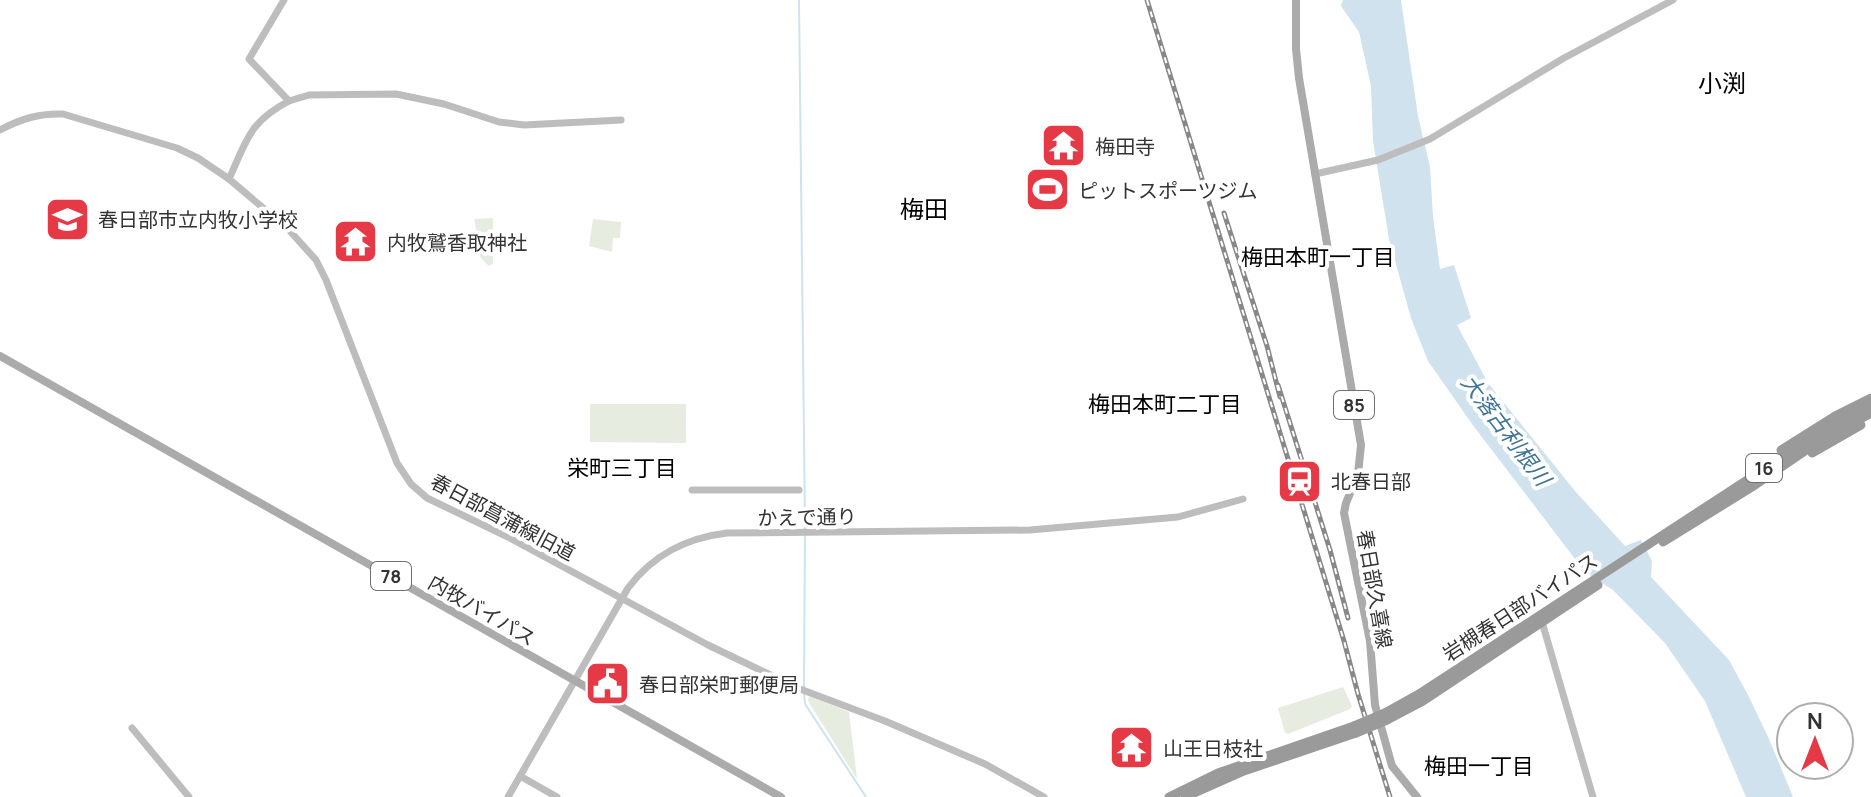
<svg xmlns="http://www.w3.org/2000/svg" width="1871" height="797" viewBox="0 0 1871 797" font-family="Manrope,'Noto Sans JP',sans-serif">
<rect width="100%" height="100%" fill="#fff"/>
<g fill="#e6ecdf">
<path d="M493 218V264L489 266C481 259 478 255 475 244L479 243 474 219Z"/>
<path d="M593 219 621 222 620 238H613L612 252 589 246Z"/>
<path d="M590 404H686V443L590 442Z"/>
<path d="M1343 687 1352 706 1350 709 1288 734 1285 733 1278 708Z"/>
<path d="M809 696 849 712 857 779 808 701Z"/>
</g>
<path fill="#cfe2ee" d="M1343 0H1401L1418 116 1430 167 1433 216 1440 269 1454 265 1471 318 1457 325 1488 383 1575 491 1625 546 1641 540 1652 561 1651 577 1729 660 1749 697 1769 739 1793 797H1746L1705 701 1665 643 1613 590 1585 572 1472 424 1428 361 1411 318 1389 239 1373 141 1371 86 1359 32 1341 6Z"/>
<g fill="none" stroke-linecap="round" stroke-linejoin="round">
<g stroke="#cfe2ee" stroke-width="2">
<path d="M799 0 805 526 804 687"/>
<path d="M804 693 805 704 866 797"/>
</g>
<g stroke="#bdbdbd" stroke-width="7">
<path d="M289 101 309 95 396 94 444 104 499 122 524 125 621 120"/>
<path d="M0 130C21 119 39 113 63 114L177 148 198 158 229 179 289 230 316 260 326 280 397 463 411 484 427 498 508 537 708 645 800 689 885 721 985 764 1044 797"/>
<path d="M1315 174 1378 160 1430 139 1564 58 1673 0"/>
<path d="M229 179C247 140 249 122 289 101L249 59 284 0"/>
<path d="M692 490H799"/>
<path d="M1542 622 1593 797"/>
<path d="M132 728 189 797"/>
<path d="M520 776 557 797"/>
<path d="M508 797 628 588C653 555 685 538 727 533L1030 530 1178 517 1243 499"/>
</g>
<g stroke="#ababab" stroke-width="8">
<path d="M1296 0V49L1299 78 1361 445 1358 474 1346 503 1344 513 1370 641 1375 705 1392 766 1417 797"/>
<path d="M0 356 781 797"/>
</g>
<g stroke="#9a9a9a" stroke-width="9">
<path d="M1781 450 1835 416 1871 398"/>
<path d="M1812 453 1861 425"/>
<path d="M1663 542 1752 487 1818 442 1871 413"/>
<path d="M1385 713 1419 694 1787 454 1839 422 1871 406"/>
<path d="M1387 720 1423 701 1598 585"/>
<path d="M1169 797 1218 773 1354 726"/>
<path d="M1185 797 1244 771 1356 733"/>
</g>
<defs>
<g id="rail">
<path d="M1147 0 1344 641 1358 694 1390 797"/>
<path d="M1224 213 1267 346 1280 397"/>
<path d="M1278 385 1330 550 1348 618"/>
</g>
</defs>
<use href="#rail" stroke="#888" stroke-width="5"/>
<use href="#rail" stroke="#fff" stroke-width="2" stroke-dasharray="6" stroke-linecap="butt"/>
<g stroke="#9a9a9a" stroke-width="9">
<path d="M1354 726 1385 713"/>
<path d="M1356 733 1387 720"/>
</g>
</g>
<defs>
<symbol id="temple-square" viewBox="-11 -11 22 22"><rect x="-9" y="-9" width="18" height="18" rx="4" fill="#e63946" stroke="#fff"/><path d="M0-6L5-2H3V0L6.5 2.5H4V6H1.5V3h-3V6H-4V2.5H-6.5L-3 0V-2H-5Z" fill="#fff"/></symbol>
<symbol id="stadium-square" viewBox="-11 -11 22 22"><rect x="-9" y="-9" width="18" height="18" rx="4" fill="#e63946" stroke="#fff"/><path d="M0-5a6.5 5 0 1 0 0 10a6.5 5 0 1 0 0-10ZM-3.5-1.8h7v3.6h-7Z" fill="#fff"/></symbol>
<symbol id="school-square" viewBox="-11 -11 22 22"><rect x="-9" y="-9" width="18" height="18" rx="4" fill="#e63946" stroke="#fff"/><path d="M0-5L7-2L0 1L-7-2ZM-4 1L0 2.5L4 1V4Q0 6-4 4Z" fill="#fff"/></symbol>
<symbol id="station-square" viewBox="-11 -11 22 22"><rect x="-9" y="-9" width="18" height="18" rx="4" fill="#e63946" stroke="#fff"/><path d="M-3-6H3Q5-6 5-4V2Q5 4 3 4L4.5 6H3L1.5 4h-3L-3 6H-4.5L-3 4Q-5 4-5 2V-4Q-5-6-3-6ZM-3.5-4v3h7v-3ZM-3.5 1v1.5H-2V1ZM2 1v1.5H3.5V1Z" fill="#fff"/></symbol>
<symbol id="civic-square" viewBox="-11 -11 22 22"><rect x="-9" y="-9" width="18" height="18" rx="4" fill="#e63946" stroke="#fff"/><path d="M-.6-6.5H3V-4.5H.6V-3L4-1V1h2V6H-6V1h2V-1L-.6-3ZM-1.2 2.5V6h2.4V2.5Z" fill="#fff"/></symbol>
</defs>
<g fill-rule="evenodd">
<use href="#temple-square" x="1038" y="120" width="51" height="51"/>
<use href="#stadium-square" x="1022" y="164" width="51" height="51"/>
<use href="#school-square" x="42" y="194" width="51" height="51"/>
<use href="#temple-square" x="330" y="216" width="51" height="51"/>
<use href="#station-square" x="1274" y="456" width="51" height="51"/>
<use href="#civic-square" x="582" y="658" width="51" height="51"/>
<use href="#temple-square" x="1106" y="722" width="51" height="51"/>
</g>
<g text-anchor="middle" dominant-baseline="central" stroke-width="8" stroke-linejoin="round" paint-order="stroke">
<g fill="#fff" stroke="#707070" stroke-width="2">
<rect x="1334" y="391" width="40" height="28" rx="6"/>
<rect x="1746" y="454" width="36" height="28" rx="6"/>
<rect x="371" y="562" width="40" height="28" rx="6"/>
</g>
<g font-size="18" font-weight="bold" fill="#333">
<text x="1354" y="405">85</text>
<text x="1764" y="468">16</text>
<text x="391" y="576">78</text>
</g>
<g font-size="20" fill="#333" stroke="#fff" text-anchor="start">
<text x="1095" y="146">梅田寺</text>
<text x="1078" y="190">ピットスポーツジム</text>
<text x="98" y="219">春日部市立内牧小学校</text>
<text x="387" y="242">内牧鷲香取神社</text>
<text x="1331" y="481">北春日部</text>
<text x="639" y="684">春日部栄町郵便局</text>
<text x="1163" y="748">山王日枝社</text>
</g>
<g font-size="20" fill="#333" stroke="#fff">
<text transform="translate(503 517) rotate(28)">春日部菖蒲線旧道</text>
<text transform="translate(807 517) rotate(-1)">かえで通り</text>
<text transform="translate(1375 589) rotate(80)">春日部久喜線</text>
<text transform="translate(1520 607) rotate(-33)">岩槻春日部バイパス</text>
<text transform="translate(482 610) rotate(30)">内牧バイパス</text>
</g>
<g font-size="22" fill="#000" stroke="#fff">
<text x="1318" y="257">梅田本町一丁目</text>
<text x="1165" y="404">梅田本町二丁目</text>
<text x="622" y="468">栄町三丁目</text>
<text x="1479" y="766">梅田一丁目</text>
</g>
<g font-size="22" font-style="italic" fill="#3f7597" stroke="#fff">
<text transform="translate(1506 430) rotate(53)">大落古利根川</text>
</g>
<g font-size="24" fill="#000" stroke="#fff">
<text x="1722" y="82">小渕</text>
<text x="924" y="208">梅田</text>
</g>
</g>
<g transform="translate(1815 741)"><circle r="38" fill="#ffffff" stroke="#adadad" stroke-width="2"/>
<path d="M0-6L14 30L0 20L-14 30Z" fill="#e63946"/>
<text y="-12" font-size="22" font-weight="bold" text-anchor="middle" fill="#333333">N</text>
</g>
</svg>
